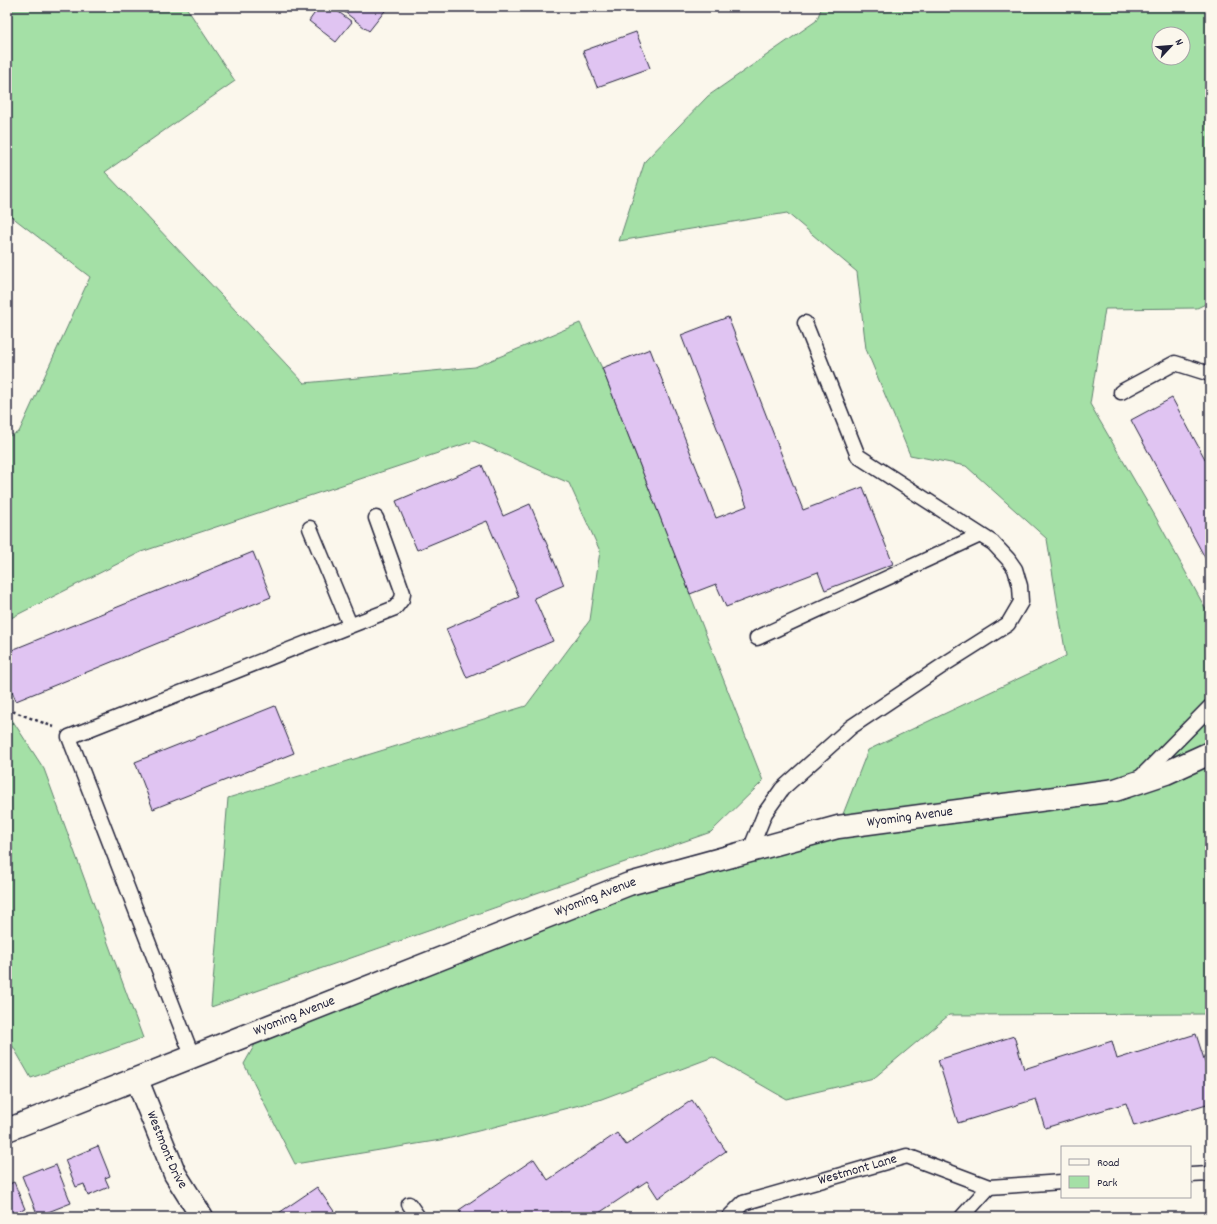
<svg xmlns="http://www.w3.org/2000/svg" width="1217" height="1224" viewBox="0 0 1217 1224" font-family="Dekko,sans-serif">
<rect width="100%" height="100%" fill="#fbf7ec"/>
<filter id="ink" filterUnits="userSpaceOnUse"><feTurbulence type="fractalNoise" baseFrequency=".025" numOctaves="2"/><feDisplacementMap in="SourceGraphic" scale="8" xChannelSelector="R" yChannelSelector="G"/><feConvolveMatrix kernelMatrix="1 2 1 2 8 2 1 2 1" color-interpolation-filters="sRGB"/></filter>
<g filter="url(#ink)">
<g fill="#a4e0a6" stroke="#638170" fill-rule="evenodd">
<path d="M11 7H186L235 81 105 172 304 383 475 367 580 323 602 368 763 781 711 832 211 1007 228 798 526 706 590 620 600 551 569 483 474 441 141 552 7 620V437L19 432 90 277 7 213V8Z"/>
<path d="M822 7H1210V302L1197 308 1105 309 1090 404 1154 514 1210 617V1014L949 1015 874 1078 786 1099 713 1057 599 1100 447 1139 295 1164 244 1064 263 1030 629 884 838 827 868 750 1066 656 1047 539 966 466 910 455 866 349 857 272 787 213 619 241 645 161 708 96 816 21ZM1159 34H1183V58H1159Z"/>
<path d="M7 712 44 769 143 1038 31 1078 7 1036Z"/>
</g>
<g fill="#e0c4f2" stroke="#22223b">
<path d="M319 7H332L352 22 336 42 309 21Z"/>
<path d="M338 7H388L369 31Z"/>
<path d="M636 32 650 68 597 87 583 51Z"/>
<path d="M728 317 803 510 863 487 893 564 825 590 818 572 726 607 716 584 690 594 602 368 650 349 716 518 747 506 681 335Z"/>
<path d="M1172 398 1210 468V567L1131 420Z"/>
<path d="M482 465 503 516 530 504 564 585 534 598 553 641 467 678 446 629 519 597 487 521 417 550 396 501Z"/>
<path d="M253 552 271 597 16 701 7 679V652Z"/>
<path d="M275 706 294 753 153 809 135 762Z"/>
<path d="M1196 1034 1210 1078V1103L1134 1126 1126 1103 1045 1128 1036 1099 958 1123 938 1060 1014 1036 1024 1069 1112 1041 1117 1059Z"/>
<path d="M692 1100 726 1151 658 1198 647 1181 593 1217H564L561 1212 554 1217H463L459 1210 534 1159 548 1180 617 1133 626 1145Z"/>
<path d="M98 1146 110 1176 105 1178 109 1187 88 1196 84 1184 76 1187 65 1160Z"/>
<path d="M56 1165 71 1203 38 1216 22 1176 42 1168 43 1170Z"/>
<path d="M14 1182 25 1209 11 1215 12 1217H7V1185Z"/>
<path d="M317 1187 338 1217H273Z"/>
</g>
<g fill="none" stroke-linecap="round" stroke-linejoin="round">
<defs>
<g id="service">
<path d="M1121 392 1175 363 1210 374"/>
<path d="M310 528 350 625"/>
<path d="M757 638 978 536"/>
<path d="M1138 780 1210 707"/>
<path d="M750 850 765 813 782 789 851 727 948 662 1008 624 1021 602 1020 586 1015 569 1008 559 993 543 858 456 805 323"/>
<path d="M193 1058 69 737 395 608 402 599 403 593 376 518"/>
<path d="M1190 1175 1210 1174"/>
<path d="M409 1204 418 1217"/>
<path id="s1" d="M729 1217 743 1203 907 1156 989 1187 1062 1182"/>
<path d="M962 1217 989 1187"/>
</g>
<g id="minor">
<path id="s2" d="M137 1080 175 1174 202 1217"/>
</g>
<g id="tertiary">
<path id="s3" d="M7 1130 629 884 838 827 1115 790 1166 773 1210 753"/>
</g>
</defs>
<use href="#service" stroke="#22223b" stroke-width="17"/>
<use href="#minor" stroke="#22223b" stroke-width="25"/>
<use href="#tertiary" stroke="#22223b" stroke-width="25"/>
<path stroke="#22223b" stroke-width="2.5" stroke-dasharray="3 3" stroke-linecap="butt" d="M7 709 54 727"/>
<use href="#service" stroke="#fbf7ec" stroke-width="14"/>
<use href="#minor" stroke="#fbf7ec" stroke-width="22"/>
<use href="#tertiary" stroke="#fbf7ec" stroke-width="22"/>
</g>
</g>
<g text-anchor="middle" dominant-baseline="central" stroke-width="3.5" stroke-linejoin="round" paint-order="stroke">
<g font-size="14" fill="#22223b" stroke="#fbf7ec">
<text stroke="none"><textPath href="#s3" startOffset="958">Wyoming Avenue</textPath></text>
<text stroke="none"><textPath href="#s3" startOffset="633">Wyoming Avenue</textPath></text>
<text stroke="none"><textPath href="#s3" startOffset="309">Wyoming Avenue</textPath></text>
<text stroke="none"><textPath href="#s2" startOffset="76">Westmont Drive</textPath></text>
<text stroke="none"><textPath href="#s1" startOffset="139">Westmont Lane</textPath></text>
</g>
</g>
<rect width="1217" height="1224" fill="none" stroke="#fbf7ec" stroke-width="24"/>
<rect x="12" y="12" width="1193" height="1200" fill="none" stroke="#22223b" stroke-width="1.5" filter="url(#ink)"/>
<rect x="1061" y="1146" width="130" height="52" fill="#fbf7ec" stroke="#a4a2a5"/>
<rect x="1069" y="1159" width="20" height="6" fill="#fbf7ec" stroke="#a4a2a5"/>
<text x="1097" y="1166" font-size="12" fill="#22223b">Road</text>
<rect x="1069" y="1176" width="20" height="12" fill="#a4e0a6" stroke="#a4a2a5"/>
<text x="1097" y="1186" font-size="12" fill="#22223b">Park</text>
<g transform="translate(1171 46) rotate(64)"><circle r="19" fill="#fbf7ec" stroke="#a4a2a5"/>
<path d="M0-3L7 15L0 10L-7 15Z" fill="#22223b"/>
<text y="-6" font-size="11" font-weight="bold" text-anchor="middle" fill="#22223b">N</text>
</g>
</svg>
